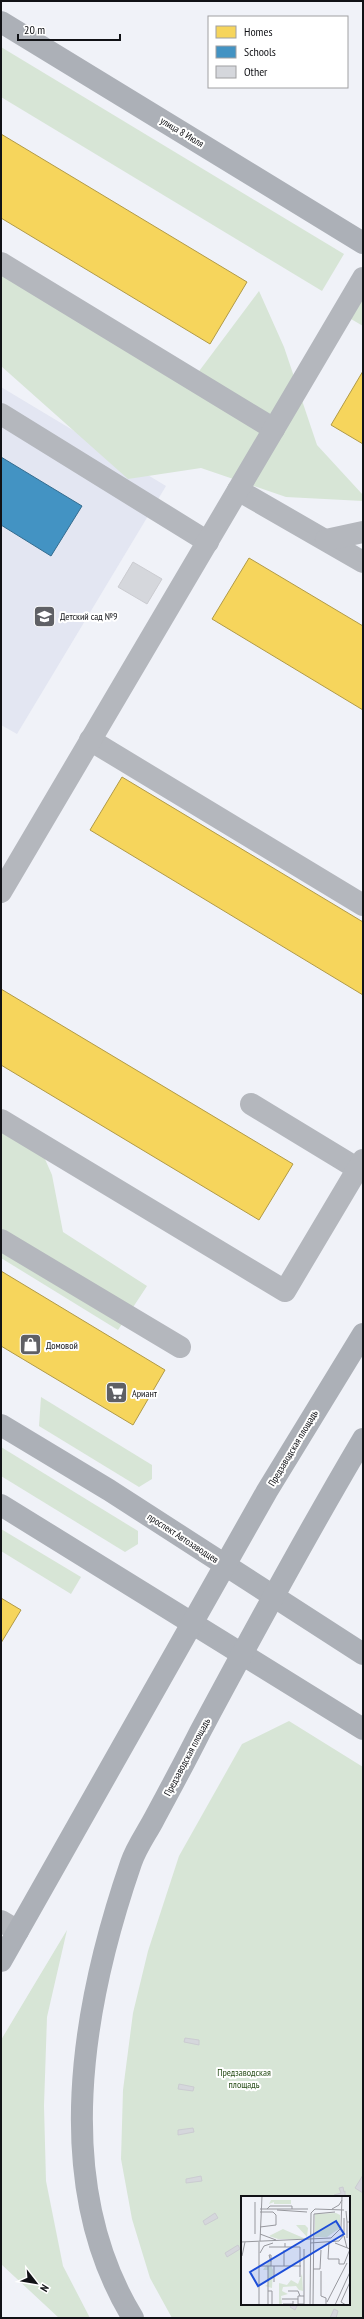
<svg xmlns="http://www.w3.org/2000/svg" width="364" height="2319" viewBox="0 0 364 2319" font-family="'PT Sans Narrow',sans-serif">
<rect width="100%" height="100%" fill="#f0f2f8"/>
<path fill="#e3e6f2" d="M1 387 166 486 17 734 1 725Z"/>
<g fill="#d7e5d6" fill-rule="evenodd">
<path d="M1 47 344 254 322 291 1 97Z"/>
<path d="M1 257 191 382 259 291 284 347 317 445 363 495V501L286 497 201 468 128 479 1 366Z"/>
<path d="M363 298V326L351 319Z"/>
<path d="M1 1112 33 1132 52 1175 63 1232 147 1286 118 1330 1 1258Z"/>
<path d="M41 1397 152 1465V1479L139 1487 39 1426Z"/>
<path d="M1 1447 138 1531V1544L125 1552 1 1476Z"/>
<path d="M1 1529 81 1577 71 1594 1 1551Z"/>
<path d="M289 1721 363 1767V2318H172L150 2278 132 2219 121 2159 123 2090 133 2013 148 1951 179 1856 242 1744ZM242 2197H349V2304H242Z"/>
<path d="M67 1930 47 2017 44 2106 46 2181 63 2266 90 2318H59L1 2264V2040Z"/>
</g>
<g fill="#f6d55c" stroke="#b19a47">
<path d="M1 134 247 282 210 344 1 218Z"/>
<path d="M363 371V444L331 425Z"/>
<path d="M249 558 363 626V710L212 619Z"/>
<path d="M122 777 363 922V995L90 830Z"/>
<path d="M1 989 293 1164 259 1220 1 1065Z"/>
<path d="M1 1271 165 1370 133 1425 1 1346Z"/>
<path d="M1 1598 21 1610 1 1643Z"/>
</g>
<path fill="#4393c3" stroke="#346c8f" d="M1 457 82 506 51 556 1 525Z"/>
<g fill="#d5d7dc" stroke="#cbccd1">
<path d="M133 562 162 579 147 604 118 587Z"/>
<path d="M185 2038 199 2040V2045L184 2042Z"/>
<path d="M179 2084 194 2087 193 2091 178 2089Z"/>
<path d="M193 2128 194 2132 178 2135V2130Z"/>
<path d="M363 2175V2193L355 2188Z"/>
<path d="M201 2176 202 2181 186 2183V2179Z"/>
<path d="M343 2187 344 2192 345 2191V2197H335L334 2195 341 2193 339 2188Z"/>
<path d="M215 2213 218 2218 205 2225 203 2221Z"/>
<path d="M238 2245 240 2249 227 2257 225 2253Z"/>
<path d="M292 2304H298L295 2310 290 2307Z"/>
<path d="M334 2309 338 2311 336 2318H330Z"/>
</g>
<g fill="none" stroke-linecap="round" stroke-linejoin="round">
<g stroke="#b4b7bd" stroke-width="22">
<path d="M1 263 274 429"/>
<path d="M1 414 208 542"/>
<path d="M238 490 363 562"/>
<path d="M326 540 363 532"/>
<path d="M90 740 363 905"/>
<path d="M1 892 363 278"/>
<path d="M251 1104 358 1169"/>
<path d="M1 1120 285 1291 363 1160"/>
<path d="M1 1240 180 1347"/>
<path d="M1 1921 18 1931"/>
</g>
<g stroke="#acb0b7" stroke-width="22">
<path d="M1 22 363 243"/>
<path d="M1 1425 109 1490 363 1654"/>
<path d="M1 1505 363 1729"/>
<path d="M1 1961 267 1491 363 1334"/>
<path d="M133 2318C50 2183 82 2005 131 1863 136 1848 146 1834 153 1821 169 1791 185 1762 200 1732 253 1633 306 1535 363 1439"/>
</g>
</g>
<defs>
<symbol id="school-square" viewBox="-11 -11 22 22"><rect x="-9" y="-9" width="18" height="18" rx="4" fill="#5f6065" stroke="#fff"/><path d="M0-5L7-2L0 1L-7-2ZM-4 1L0 2.5L4 1V4Q0 6-4 4Z" fill="#fff"/></symbol>
<symbol id="shop-square" viewBox="-11 -11 22 22"><rect x="-9" y="-9" width="18" height="18" rx="4" fill="#5f6065" stroke="#fff"/><path d="M-5-2.5h2.3a2.7 3.5 0 0 1 5.4 0H5L5.5 6h-11ZM-1.5-2.5h3a1.5 2.3 0 0 0-3 0Z" fill="#fff"/></symbol>
<symbol id="supermarket-square" viewBox="-11 -11 22 22"><rect x="-9" y="-9" width="18" height="18" rx="4" fill="#5f6065" stroke="#fff"/><path d="M-6-5.5h2.5l.6 2H6L4.5 2H-2.5L-4.4-4H-6ZM-1.5 3.2a1.3 1.3 0 1 0 .1 0ZM3 3.2a1.3 1.3 0 1 0 .1 0Z" fill="#fff"/></symbol>
</defs>
<g fill-rule="evenodd">
<use href="#school-square" x="32" y="604" width="25" height="25"/>
<use href="#shop-square" x="18" y="1332" width="25" height="25"/>
<use href="#supermarket-square" x="104" y="1380" width="25" height="25"/>
</g>
<g text-anchor="middle" dominant-baseline="central" stroke-width="4" stroke-linejoin="round" paint-order="stroke">
<g font-size="10" fill="#111216" stroke="#fff">
<text transform="translate(182 132) rotate(31)">улица 8 Июля</text>
<text transform="translate(293 1448) rotate(-59)">Предзаводская площадь</text>
<text transform="translate(183 1538) rotate(33)">проспект Автозаводцев</text>
<text transform="translate(187 1757) rotate(-62)">Предзаводская площадь</text>
</g>
<g font-size="10" fill="#111216" stroke="#fff" text-anchor="start">
<text x="60" y="616">Детский сад №9</text>
<text x="46" y="1345">Домовой</text>
<text x="132" y="1393">Ариант</text>
</g>
<g font-size="10" fill="#294e19" stroke="#fff">
<text x="244" y="2072">Предзаводская<tspan x="244" dy="12">площадь</tspan></text>
</g>
</g>
<g transform="translate(241 2196)">
<rect width="109" height="109" fill="#f0f2f8"/>
<path d="M30 4H50V8H33V6L28 8ZM95 17 99 19V32L86 41H74V18ZM55 29H64L67 32 66 41ZM42 33 44 34 65 43H37L28 40ZM28 65 32 74 31 92 24 90 27 88V74H22ZM61 78 62 95 58 94 55 90 42 91 41 95 47 98 40 100 41 109H38V87L46 89 50 84 57 88Z" fill="#d7e5d6"/>
<path fill="none" stroke="#97989e" stroke-width="1" d="M19 13H67M26 13 29 10H51V13M91 13 98 9 101 4M36 14 66 16M105 15 106 26H109M19 16H32L35 19V29L19 31M14 38V6M19 38 35 44M103 40 106 52M106 42V26M19 45 21 0M0 46 90 42 100 32 101 0M88 46 87 63H98V68H103L109 53M44 47V51H59V81M69 47 98 45 103 39V22M94 47 109 53M28 51H44M19 57 23 50 32 47M1 60 4 46M30 66 28 59H30V70M18 70H60M43 70V54M72 73H79L80 54M80 75V100L85 102V109M33 86V70M27 95H31V109M47 95H57L59 100M41 103H57M86 106 106 67M42 108H52V105M57 108H63V100M18 109V46M27 109V70M57 109V100H63V53M69 109 70 17 74 13 103 14M72 109 73 18 94 16M94 109 109 76M105 109 100 106 109 86"/>
<path fill="#1d4ed8" fill-opacity="0.15" stroke="#1d4ed8" stroke-width="2" d="M95 25 103 38 17 90 9 76Z"/>
<rect width="109" height="109" fill="none" stroke="#111216" stroke-width="2"/>
</g>
<rect width="364" height="2319" fill="none" stroke="#111216" stroke-width="4"/>
<rect x="208" y="16" width="140" height="72" fill="#ffffff" stroke="#a0a0a2"/>
<rect x="216" y="26" width="20" height="12" fill="#f6d55c" stroke="#a0a0a2"/>
<text x="244" y="36" font-size="12" fill="#111216">Homes</text>
<rect x="216" y="46" width="20" height="12" fill="#4393c3" stroke="#a0a0a2"/>
<text x="244" y="56" font-size="12" fill="#111216">Schools</text>
<rect x="216" y="66" width="20" height="12" fill="#d5d7dc" stroke="#a0a0a2"/>
<text x="244" y="76" font-size="12" fill="#111216">Other</text>
<g transform="translate(36 2283) rotate(121)" stroke="#ffffff" stroke-width="3" paint-order="stroke">
<path d="M0-3L7 15L0 10L-7 15Z" fill="#111216"/>
<text y="-6" font-size="11" font-weight="bold" text-anchor="middle" fill="#111216">N</text>
</g>
<path d="M18 34v6h102v-6" fill="none" stroke="#111216" stroke-width="2"/>
<text x="24" y="34" font-size="12" fill="#111216" stroke="#ffffff" stroke-width="3" paint-order="stroke">20 m</text>
</svg>
